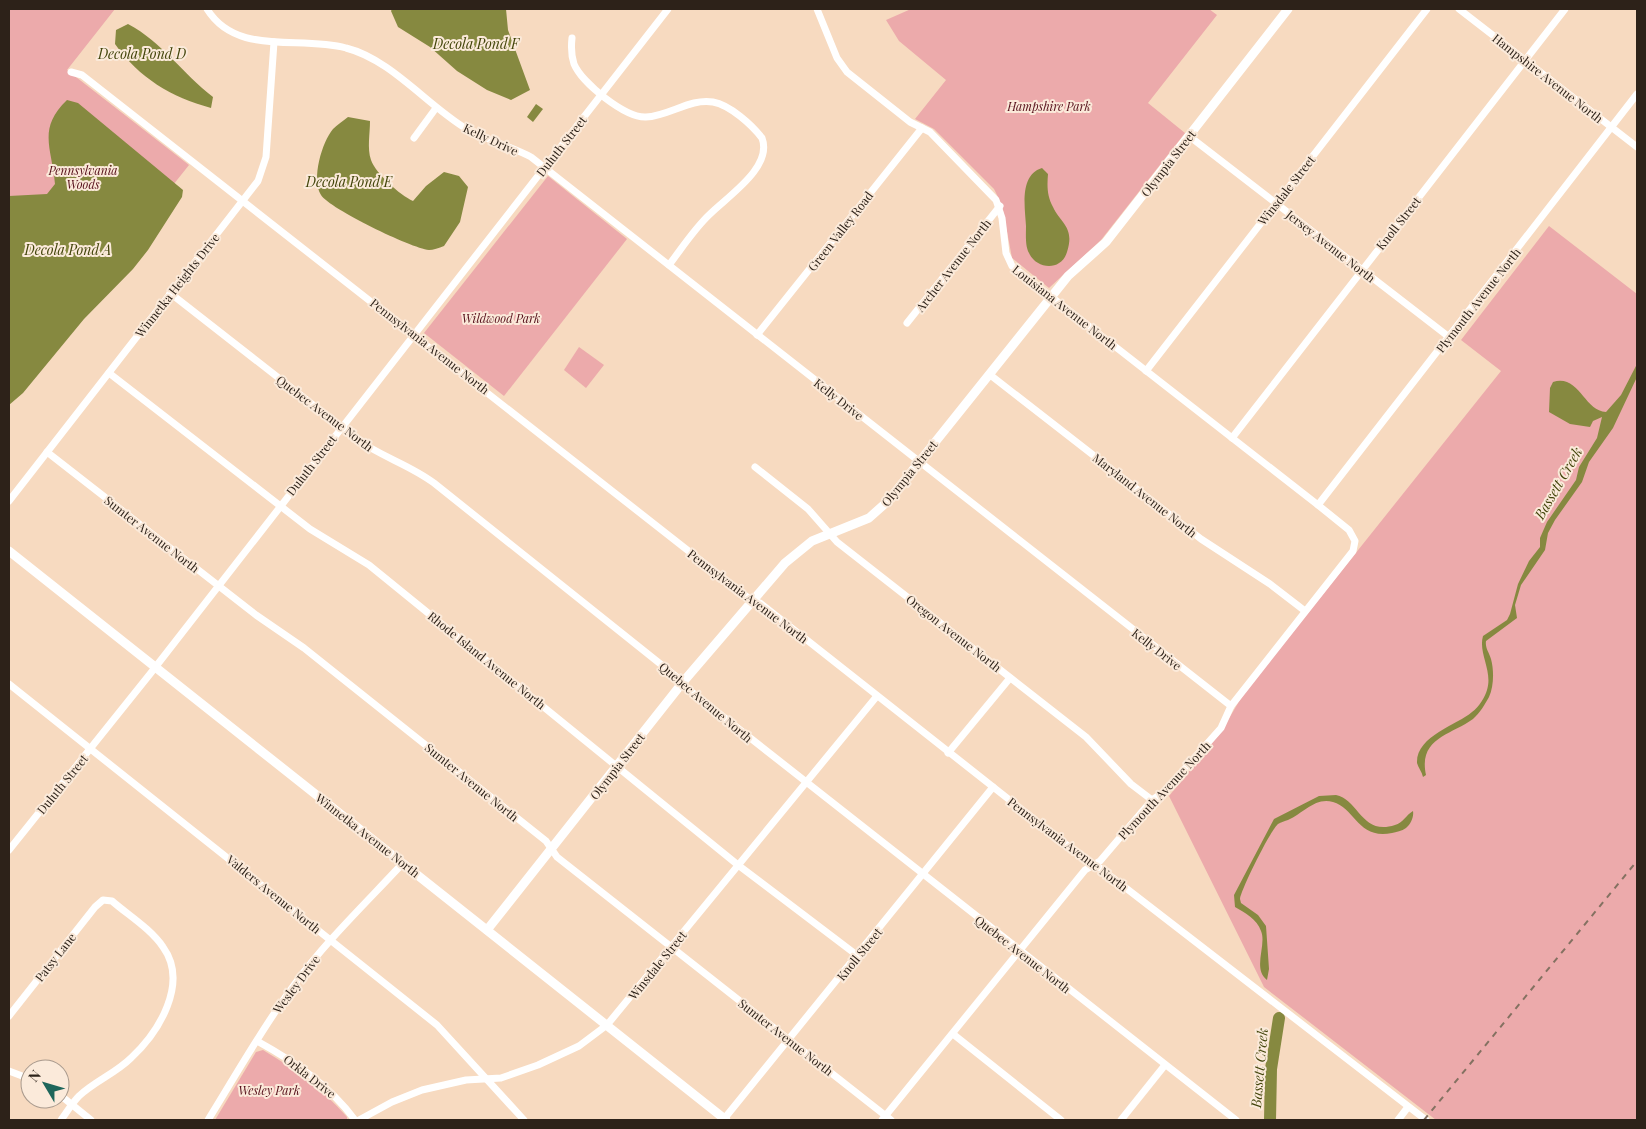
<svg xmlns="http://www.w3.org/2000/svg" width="1646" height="1129" viewBox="0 0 1646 1129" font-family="'Playfair Display',serif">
<rect width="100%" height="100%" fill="#f7dac0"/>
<g fill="#ecaaab">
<path d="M9 9H115L67 70 189 165 9 391Z"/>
<path d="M911 9H1209L1217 15 1148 103 1185 133 1101 240 1049 288 1012 258 1002 205 994 189 934 129 915 119 946 80 899 41 886 20Z"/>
<path d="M548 176 627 239 504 396 424 333Z"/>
<path d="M1549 226 1637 294V1120H1436L1264 987 1169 796 1221 732 1244 693 1501 371 1461 340Z"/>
<path d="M579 347 604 365 586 388 564 370Z"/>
<path d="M263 1050C298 1071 320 1087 347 1117V1120H215L256 1052Z"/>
</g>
<g fill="#868940">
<path d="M392 9H506L508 30 530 90 511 100 487 90 457 71 430 47 398 27 391 11Z"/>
<path d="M128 24C162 42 183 74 213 97L211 108C171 97 139 78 115 44L116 30Z"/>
<path d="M67 100 78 103 183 190 182 197 148 250 133 269 84 319 23 393 9 405V196L47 194 55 184C52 148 37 129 67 100Z"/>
<path d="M536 104 543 109 533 122 527 117Z"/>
<path d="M348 117 370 121C370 134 367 148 371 160 376 174 400 195 413 201L426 186 444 172 459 176 468 187 460 222 444 246C439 248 433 250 429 250 411 248 330 209 321 195 311 179 322 142 333 129 337 125 343 121 348 117Z"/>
<path d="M1042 168 1048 174C1047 186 1047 196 1053 207 1061 224 1075 227 1067 252 1061 272 1036 269 1029 253 1025 246 1026 234 1026 226 1025 208 1019 175 1042 168Z"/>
<path d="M1637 364V377L1613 428 1589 462 1582 482 1555 520 1548 533 1545 550 1521 585 1515 605 1517 618 1486 641C1485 648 1489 652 1491 659 1494 670 1494 686 1489 697 1485 704 1480 713 1473 719 1451 735 1418 738 1426 775L1423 777C1422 772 1418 767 1417 763 1416 736 1457 725 1472 712 1479 707 1485 697 1487 690 1493 671 1478 653 1483 636L1507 620 1510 614 1518 584 1529 561 1540 547V538L1547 522 1576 480 1579 467 1597 438 1602 417 1593 421 1590 427 1570 424 1549 412 1550 388 1553 382C1579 374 1584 411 1606 412L1621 395Z"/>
<path d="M1336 795C1359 800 1362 836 1395 825 1403 823 1406 815 1413 811 1414 817 1411 824 1406 828 1402 831 1396 832 1392 833 1358 840 1355 808 1333 802 1315 797 1304 813 1288 820 1285 821 1281 822 1278 824 1270 831 1241 890 1240 899L1241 903 1258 915 1266 926 1269 969 1267 980C1252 969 1267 945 1261 931 1257 919 1245 913 1235 907L1234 895 1274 819 1319 796Z"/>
</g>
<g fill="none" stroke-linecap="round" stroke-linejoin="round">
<path stroke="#868940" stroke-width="12" d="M1270 1120 1271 1069 1279 1018"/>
<g stroke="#fff" stroke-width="7">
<path d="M207 9C237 57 299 35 346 48 390 59 426 104 465 128 486 140 510 146 531 157L1231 706"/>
<path d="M817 9 837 58 847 72 910 122 930 132 996 200 1002 218 1006 253 1012 266 1318 505 1349 530 1355 541 1353 551 1231 706 1221 728 1164 792 1152 800 1100 861 1085 870 882 1120"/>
<path d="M1459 9 1637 147"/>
<path d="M572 38C571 47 571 55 574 64 582 83 625 118 646 117 669 116 690 98 713 102 730 105 752 125 762 138 773 167 728 196 710 214 694 229 682 248 669 265"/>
<path d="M71 72 82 75 751 600 760 603 1092 865 1100 868 1426 1120"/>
<path d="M1189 136 1449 337"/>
<path d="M414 138 436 108"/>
<path d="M170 293 358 440C382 457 410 465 434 483L683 682 688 689 1236 1120"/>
<path d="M907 323 1000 206"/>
<path d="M757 335 922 128"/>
<path d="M1146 371 1427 9"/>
<path d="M109 373 310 529 369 565 738 865 858 956"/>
<path d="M989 374 1201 539 1270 584 1305 611"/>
<path d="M1232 438 1565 9"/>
<path d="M47 452 256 615 304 648 546 841 557 857 891 1120"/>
<path d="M755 467 808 509 837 542 1086 737 1131 784 1152 800"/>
<path d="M9 501 258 181 266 157 274 42"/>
<path d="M1318 505 1637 94"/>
<path d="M9 684 437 1025 524 1120"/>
<path d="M948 753 1010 678"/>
<path d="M9 850 150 674 668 9"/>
<path d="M9 1016 95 907 103 900 112 901C128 915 151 929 163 947 189 983 159 1032 131 1058 116 1073 95 1081 79 1096 72 1103 67 1112 61 1120"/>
<path d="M953 1034 1061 1120"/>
<path d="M257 1041C295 1062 329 1085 355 1120"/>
<path d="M9 1071 30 1079"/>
<path d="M60 1095 91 1120"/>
<path d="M724 1119 993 787"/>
<path d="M208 1120C236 1075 262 1028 294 985 326 941 366 903 403 863"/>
<path d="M359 1120 392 1102 422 1090 466 1080 501 1078 538 1065 579 1046 607 1025 877 696"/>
<path d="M1121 1120 1165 1065"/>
<path d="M1398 1120 1408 1107"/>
</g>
<g stroke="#fff" stroke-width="9">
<path d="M9 551 726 1120"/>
<path d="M487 930 683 682 785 563 812 541 869 518 888 501 1068 276 1106 242 1288 9"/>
</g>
<path stroke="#847161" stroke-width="2" stroke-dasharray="6 6" stroke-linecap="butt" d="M1424 1120 1637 861"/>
</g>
<g text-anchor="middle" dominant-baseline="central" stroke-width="4" stroke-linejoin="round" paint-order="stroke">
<g font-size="12" fill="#2d2219" stroke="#fbeada">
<text transform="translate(1548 78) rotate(38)">Hampshire Avenue North</text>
<text transform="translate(491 139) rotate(25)">Kelly Drive</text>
<text transform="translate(561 146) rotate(-52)">Duluth Street</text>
<text transform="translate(1168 163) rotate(-52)">Olympia Street</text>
<text transform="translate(1286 190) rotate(-52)">Winsdale Street</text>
<text transform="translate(1398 223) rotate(-52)">Knoll Street</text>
<text transform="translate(840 231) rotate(-52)">Green Valley Road</text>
<text transform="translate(1331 246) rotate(38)">Jersey Avenue North</text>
<text transform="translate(953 265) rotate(-52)">Archer Avenue North</text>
<text transform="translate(177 285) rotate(-52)">Winnetka Heights Drive</text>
<text transform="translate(1478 300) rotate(-52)">Plymouth Avenue North</text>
<text transform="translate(1065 307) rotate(38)">Louisiana Avenue North</text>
<text transform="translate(430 346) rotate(38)">Pennsylvania Avenue North</text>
<text transform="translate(839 399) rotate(38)">Kelly Drive</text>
<text transform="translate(325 413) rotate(37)">Quebec Avenue North</text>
<text transform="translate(311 465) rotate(-52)">Duluth Street</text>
<text transform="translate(909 473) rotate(-51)">Olympia Street</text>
<text transform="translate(1145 495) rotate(38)">Maryland Avenue North</text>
<text transform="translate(152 534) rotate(38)">Sumter Avenue North</text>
<text transform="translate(748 596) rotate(37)">Pennsylvania Avenue North</text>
<text transform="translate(954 633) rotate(38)">Oregon Avenue North</text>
<text transform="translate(1157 649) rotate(38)">Kelly Drive</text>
<text transform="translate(487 660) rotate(39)">Rhode Island Avenue North</text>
<text transform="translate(706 702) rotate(40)">Quebec Avenue North</text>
<text transform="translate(617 766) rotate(-52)">Olympia Street</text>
<text transform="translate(472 782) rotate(39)">Sumter Avenue North</text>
<text transform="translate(62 784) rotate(-51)">Duluth Street</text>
<text transform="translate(1164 790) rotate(-47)">Plymouth Avenue North</text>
<text transform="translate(368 835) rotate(38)">Winnetka Avenue North</text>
<text transform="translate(1068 844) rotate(37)">Pennsylvania Avenue North</text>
<text transform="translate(274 894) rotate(39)">Valders Avenue North</text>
<text transform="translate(859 954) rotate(-51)">Knoll Street</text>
<text transform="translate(1023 954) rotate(38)">Quebec Avenue North</text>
<text transform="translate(55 957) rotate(-52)">Patsy Lane</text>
<text transform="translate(657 965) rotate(-51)">Winsdale Street</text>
<text transform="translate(296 984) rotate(-53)">Wesley Drive</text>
<text transform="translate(786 1037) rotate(38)">Sumter Avenue North</text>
<text transform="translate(310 1076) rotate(38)">Orkla Drive</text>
</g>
<g font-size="12" font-style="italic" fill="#560f1a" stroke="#fbeada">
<text x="1049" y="106">Hampshire Park</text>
<text x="83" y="170">Pennsylvania<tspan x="83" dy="14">Woods</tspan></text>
<text x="501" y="318">Wildwood Park</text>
<text x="269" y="1090">Wesley Park</text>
</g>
<g font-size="14" font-style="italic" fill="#43450b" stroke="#fbeada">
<text x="476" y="43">Decola Pond F</text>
<text x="142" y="53">Decola Pond D</text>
<text x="349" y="181">Decola Pond E</text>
<text x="68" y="249">Decola Pond A</text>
<text transform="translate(1558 483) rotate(-60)">Bassett Creek</text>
<text transform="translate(1259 1068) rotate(-85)">Bassett Creek</text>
</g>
</g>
<rect width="1646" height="1129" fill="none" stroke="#2d2219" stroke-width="20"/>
<g transform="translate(45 1084) rotate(308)"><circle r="24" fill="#fbeada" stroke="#a99a8d"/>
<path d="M0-4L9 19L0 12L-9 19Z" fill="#1e665b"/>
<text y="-8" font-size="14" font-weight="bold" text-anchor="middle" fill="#2d2219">N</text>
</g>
</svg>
